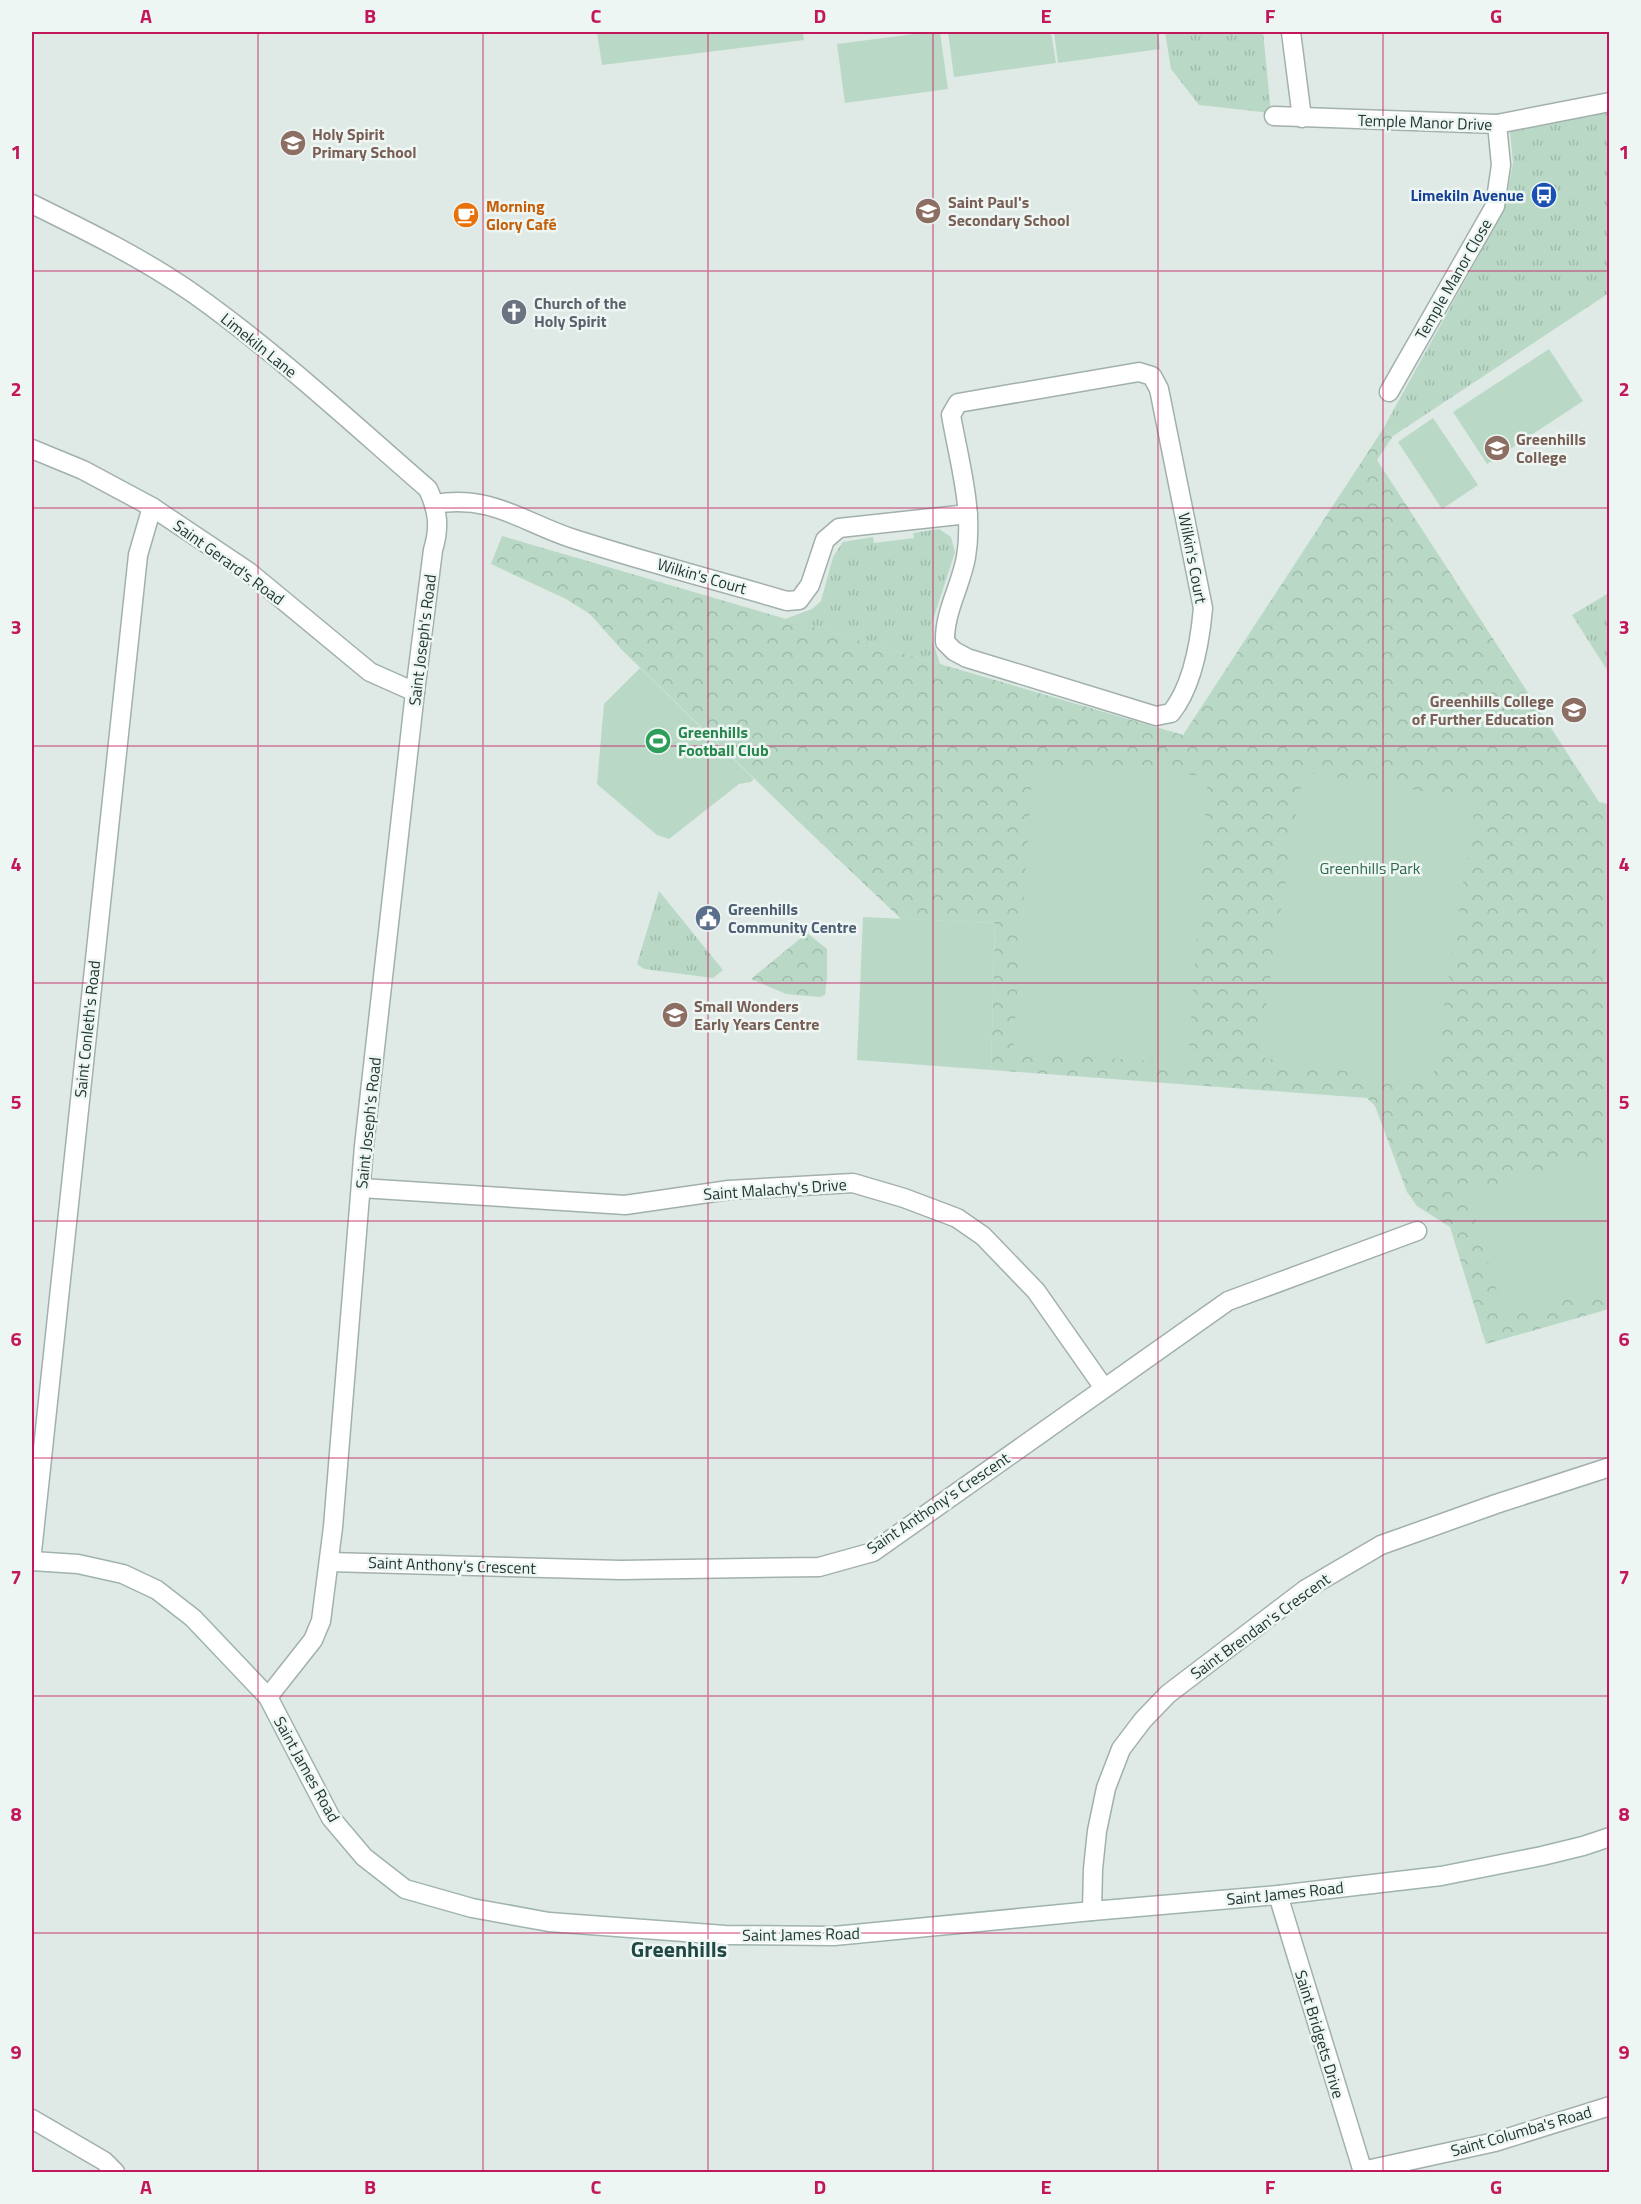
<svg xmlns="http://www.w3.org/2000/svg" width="1641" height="2204" viewBox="0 0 1641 2204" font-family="'Titillium Web',sans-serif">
<defs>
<pattern id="grass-tufts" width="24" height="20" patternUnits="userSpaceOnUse" patternTransform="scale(1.5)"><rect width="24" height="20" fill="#b9d9c6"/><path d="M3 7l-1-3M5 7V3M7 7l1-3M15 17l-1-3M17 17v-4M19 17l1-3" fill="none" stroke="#9fbbab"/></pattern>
<pattern id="forest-crowns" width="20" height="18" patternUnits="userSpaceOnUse" patternTransform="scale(1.5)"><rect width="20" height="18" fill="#b9d9c6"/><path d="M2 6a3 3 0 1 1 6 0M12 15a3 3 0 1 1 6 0" fill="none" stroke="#9fbbab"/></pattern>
</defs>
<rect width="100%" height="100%" fill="#dfe9e6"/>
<g fill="url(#grass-tufts)">
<path d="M1165 32H1263L1271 113 1199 105 1171 69Z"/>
<path d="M1609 112V293L1393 436 1383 429 1504 210 1513 163 1510 132 1517 129Z"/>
<path d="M939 529 951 537 955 552 933 620 932 639 940 664 785 619 812 609 821 601 833 557 843 542 873 537 874 543 914 538 913 533Z"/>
<path d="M1609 593V673L1572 615Z"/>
<path d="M659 891 723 970 713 978 644 969 637 964Z"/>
</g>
<g fill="url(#forest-crowns)">
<path d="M1383 429 1393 436 1377 460 1599 802 1609 804V1309L1486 1344 1450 1227 1417 1206 1407 1192 1375 1106 1367 1098 991 1070 995 923 901 919 797 820 621 649 590 614 566 599 491 564 502 536 1183 735Z"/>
<path d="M807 933 827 949V977L825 995 820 997 786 994 751 979Z"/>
</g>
<g fill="#b9d9c6">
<path d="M597 32H803L804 40 602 65Z"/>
<path d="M930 32H940L948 89 845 103 837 44Z"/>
<path d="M948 32H1051L1056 63 954 77Z"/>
<path d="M1054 32H1158L1160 49 1058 63Z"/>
<path d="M1549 349 1583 401 1487 464 1453 412Z"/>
<path d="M1433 418 1478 485 1442 509 1398 442Z"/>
<path d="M640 668 754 779 751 782 739 784 669 839 657 835 597 784 604 704Z"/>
<path d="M1033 764 1208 776 1188 1064 1013 1051Z"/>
<path d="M1303 772 1476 800 1432 1085 1258 1057Z"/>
<path d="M863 917 995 923 991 1070 857 1060Z"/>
<path d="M1609 930H1610L1609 998 1592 935Z"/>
<path d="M1609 1152V1286L1504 1317 1468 1193Z"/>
</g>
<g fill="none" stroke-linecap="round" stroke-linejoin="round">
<defs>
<g id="street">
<path d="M1291 32 1302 118"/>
<path d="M1274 116 1497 124 1610 102"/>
<path d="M32 204C87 231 144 259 194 294 277 353 352 423 428 489 438 511 440 527 433 550L415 692 364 1146 333 1527 321 1621 313 1640 268 1697"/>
<path d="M1139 372 1152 376 1159 389 1203 608C1200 642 1192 687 1171 713L1156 716 967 658 954 651 945 642C944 612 961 586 966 557 974 511 959 461 951 415L958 403Z"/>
<path d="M1389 392 1495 206 1501 165 1497 124"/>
<path d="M32 449 83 470 152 507 249 572 370 672 415 692"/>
<path d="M435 504C490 494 523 522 571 538 642 561 715 580 787 601L799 600 810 585 825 540 839 528 968 514"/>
<path d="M361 1188 625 1205 729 1190 853 1183 904 1198 957 1218 983 1236 1036 1291 1104 1388"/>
<path d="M32 1552 138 555 152 507"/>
<path d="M329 1562 621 1570 819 1567 873 1552 1228 1301 1417 1231"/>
<path d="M1278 1895 1363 2172"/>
<path d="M1092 1911 1093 1869 1097 1831 1106 1788 1121 1749 1143 1720 1168 1694 1306 1589 1381 1545 1496 1504 1610 1467"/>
<path d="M32 2119 104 2161 115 2172"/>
<path d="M1362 2171 1495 2142 1610 2106"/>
</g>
<path id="secondary" d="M32 1561 78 1564 123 1574 157 1590 193 1618 268 1697 331 1818 364 1857 405 1889 472 1908 549 1922 725 1935 834 1936 1092 1911 1278 1895 1441 1876 1542 1856 1583 1846 1610 1837"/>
</defs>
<use href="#street" stroke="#a2b0ad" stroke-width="21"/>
<use href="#secondary" stroke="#9fb3af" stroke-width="21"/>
<use href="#street" stroke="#fff" stroke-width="18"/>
<use href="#secondary" stroke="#fff" stroke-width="18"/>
</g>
<path fill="none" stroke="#c2185b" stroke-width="1.5" stroke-opacity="0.55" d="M258 32V2172M483 32V2172M708 32V2172M933 32V2172M1158 32V2172M1383 32V2172M32 271H1610M32 508H1610M32 746H1610M32 983H1610M32 1221H1610M32 1458H1610M32 1696H1610M32 1933H1610"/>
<defs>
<symbol id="school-disc" viewBox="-11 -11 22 22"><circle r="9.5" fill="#8d6e63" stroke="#eef6f3"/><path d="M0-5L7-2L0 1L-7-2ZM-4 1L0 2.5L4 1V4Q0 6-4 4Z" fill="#fff"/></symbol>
<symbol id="bus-disc" viewBox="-11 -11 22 22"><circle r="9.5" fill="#1a4fb4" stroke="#eef6f3"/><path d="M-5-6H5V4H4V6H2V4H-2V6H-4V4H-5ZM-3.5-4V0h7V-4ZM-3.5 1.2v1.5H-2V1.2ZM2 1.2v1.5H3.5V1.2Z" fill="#fff"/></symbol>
<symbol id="cafe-disc" viewBox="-11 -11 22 22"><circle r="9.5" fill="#e8710a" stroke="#eef6f3"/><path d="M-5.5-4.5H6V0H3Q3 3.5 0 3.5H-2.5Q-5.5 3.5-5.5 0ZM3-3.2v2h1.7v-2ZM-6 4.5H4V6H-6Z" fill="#fff"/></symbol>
<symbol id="church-disc" viewBox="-11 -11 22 22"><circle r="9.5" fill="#6b7280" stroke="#eef6f3"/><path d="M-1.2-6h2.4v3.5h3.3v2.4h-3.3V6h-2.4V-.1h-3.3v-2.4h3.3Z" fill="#fff"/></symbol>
<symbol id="university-disc" viewBox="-11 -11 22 22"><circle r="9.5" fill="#8d6e63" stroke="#eef6f3"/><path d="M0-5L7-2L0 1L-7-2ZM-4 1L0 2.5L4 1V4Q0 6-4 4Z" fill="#fff"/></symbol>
<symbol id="stadium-disc" viewBox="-11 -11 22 22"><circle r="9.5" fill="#2e9e5b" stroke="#eef6f3"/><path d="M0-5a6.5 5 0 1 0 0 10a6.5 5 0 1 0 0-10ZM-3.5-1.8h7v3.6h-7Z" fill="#fff"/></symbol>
<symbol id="civic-disc" viewBox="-11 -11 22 22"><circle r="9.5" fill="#5c6f8a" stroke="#eef6f3"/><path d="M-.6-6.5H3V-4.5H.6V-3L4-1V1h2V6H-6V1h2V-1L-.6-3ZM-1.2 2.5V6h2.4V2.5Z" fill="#fff"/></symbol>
</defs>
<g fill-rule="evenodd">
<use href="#school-disc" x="278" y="128" width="30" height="30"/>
<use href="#bus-disc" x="1529" y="180" width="30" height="30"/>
<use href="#school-disc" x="913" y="196" width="30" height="30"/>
<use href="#cafe-disc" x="451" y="200" width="30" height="30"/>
<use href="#church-disc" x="499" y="297" width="30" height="30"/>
<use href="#school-disc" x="1482" y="433" width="30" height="30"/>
<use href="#university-disc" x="1559" y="695" width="30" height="30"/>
<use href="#stadium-disc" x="643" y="726" width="30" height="30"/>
<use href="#civic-disc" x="693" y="903" width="30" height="30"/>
<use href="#school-disc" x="660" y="1000" width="30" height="30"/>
</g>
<g text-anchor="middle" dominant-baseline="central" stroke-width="5" stroke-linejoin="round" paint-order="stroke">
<g font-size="16" fill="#213734" stroke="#eef6f3">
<text transform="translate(1425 122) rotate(2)">Temple Manor Drive</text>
<text transform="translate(1453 279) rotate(-60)">Temple Manor Close</text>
<text transform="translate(259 345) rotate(39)">Limekiln Lane</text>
<text transform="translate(1193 558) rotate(79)">Wilkin's Court</text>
<text transform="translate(229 562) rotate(36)">Saint Gerard's Road</text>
<text transform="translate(702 576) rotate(16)">Wilkin's Court</text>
<text transform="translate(422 640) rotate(-83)">Saint Joseph's Road</text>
<text transform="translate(87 1029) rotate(-84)">Saint Conleth's Road</text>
<text transform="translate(368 1123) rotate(-84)">Saint Joseph's Road</text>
<text transform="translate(775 1189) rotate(-4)">Saint Malachy's Drive</text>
<text transform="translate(938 1503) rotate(-34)">Saint Anthony's Crescent</text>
<text transform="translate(452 1565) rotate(2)">Saint Anthony's Crescent</text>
<text transform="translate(1260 1626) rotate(-36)">Saint Brendan's Crescent</text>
<text transform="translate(307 1769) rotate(61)">Saint James Road</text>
<text transform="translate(1285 1893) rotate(-6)">Saint James Road</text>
<text transform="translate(801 1934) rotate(-1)">Saint James Road</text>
<text transform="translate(1320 2034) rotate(73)">Saint Bridgets Drive</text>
<text transform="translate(1521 2131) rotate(-16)">Saint Columba's Road</text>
</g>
<g font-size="16" font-weight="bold" fill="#785e54" stroke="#eef6f3" text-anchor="start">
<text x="312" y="134">Holy Spirit<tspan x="312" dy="18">Primary School</tspan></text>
<text x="948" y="202">Saint Paul's<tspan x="948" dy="18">Secondary School</tspan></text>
<text x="1516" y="439">Greenhills<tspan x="1516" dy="18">College</tspan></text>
<text x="1554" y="701" text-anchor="end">Greenhills College<tspan x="1554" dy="18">of Further Education</tspan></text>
<text x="694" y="1006">Small Wonders<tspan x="694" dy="18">Early Years Centre</tspan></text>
</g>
<g font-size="16" font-weight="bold" fill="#164399" stroke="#eef6f3" text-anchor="end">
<text x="1524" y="195">Limekiln Avenue</text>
</g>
<g font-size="16" font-weight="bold" fill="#c56008" stroke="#eef6f3" text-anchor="start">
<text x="486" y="206">Morning<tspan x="486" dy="18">Glory Café</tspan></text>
</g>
<g font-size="16" font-weight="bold" fill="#5b616d" stroke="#eef6f3" text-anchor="start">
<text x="534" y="303">Church of the<tspan x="534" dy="18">Holy Spirit</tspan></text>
</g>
<g font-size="16" font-weight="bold" fill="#27864d" stroke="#eef6f3" text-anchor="start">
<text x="678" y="732">Greenhills<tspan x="678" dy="18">Football Club</tspan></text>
</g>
<g font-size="16" fill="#2f6a4e" stroke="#eef6f3">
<text x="1370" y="868">Greenhills Park</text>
</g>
<g font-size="16" font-weight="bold" fill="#4e5e75" stroke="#eef6f3" text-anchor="start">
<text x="728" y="909">Greenhills<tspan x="728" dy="18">Community Centre</tspan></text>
</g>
<g font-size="22" font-weight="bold" fill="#1f4743" stroke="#eef6f3">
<text x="679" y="1949">Greenhills</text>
</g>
</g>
<rect width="1641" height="2204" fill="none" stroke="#eef6f3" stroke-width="66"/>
<rect x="33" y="33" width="1575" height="2138" fill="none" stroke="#c2185b" stroke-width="2"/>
<g font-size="20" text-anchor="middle" font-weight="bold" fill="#c2185b">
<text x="146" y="23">A</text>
<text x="370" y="23">B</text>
<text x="596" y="23">C</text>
<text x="820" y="23">D</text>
<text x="1046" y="23">E</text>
<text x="1270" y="23">F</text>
<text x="1496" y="23">G</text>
<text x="16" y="159">1</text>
<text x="1624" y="159">1</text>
<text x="16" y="396">2</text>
<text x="1624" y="396">2</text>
<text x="16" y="634">3</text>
<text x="1624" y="634">3</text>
<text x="16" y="871">4</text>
<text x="1624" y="871">4</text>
<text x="16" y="1109">5</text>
<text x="1624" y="1109">5</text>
<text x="16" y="1346">6</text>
<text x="1624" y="1346">6</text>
<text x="16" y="1584">7</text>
<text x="1624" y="1584">7</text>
<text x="16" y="1821">8</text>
<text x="1624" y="1821">8</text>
<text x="16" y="2059">9</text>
<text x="1624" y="2059">9</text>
<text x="146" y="2194">A</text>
<text x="370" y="2194">B</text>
<text x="596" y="2194">C</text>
<text x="820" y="2194">D</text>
<text x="1046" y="2194">E</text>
<text x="1270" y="2194">F</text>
<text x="1496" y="2194">G</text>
</g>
</svg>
